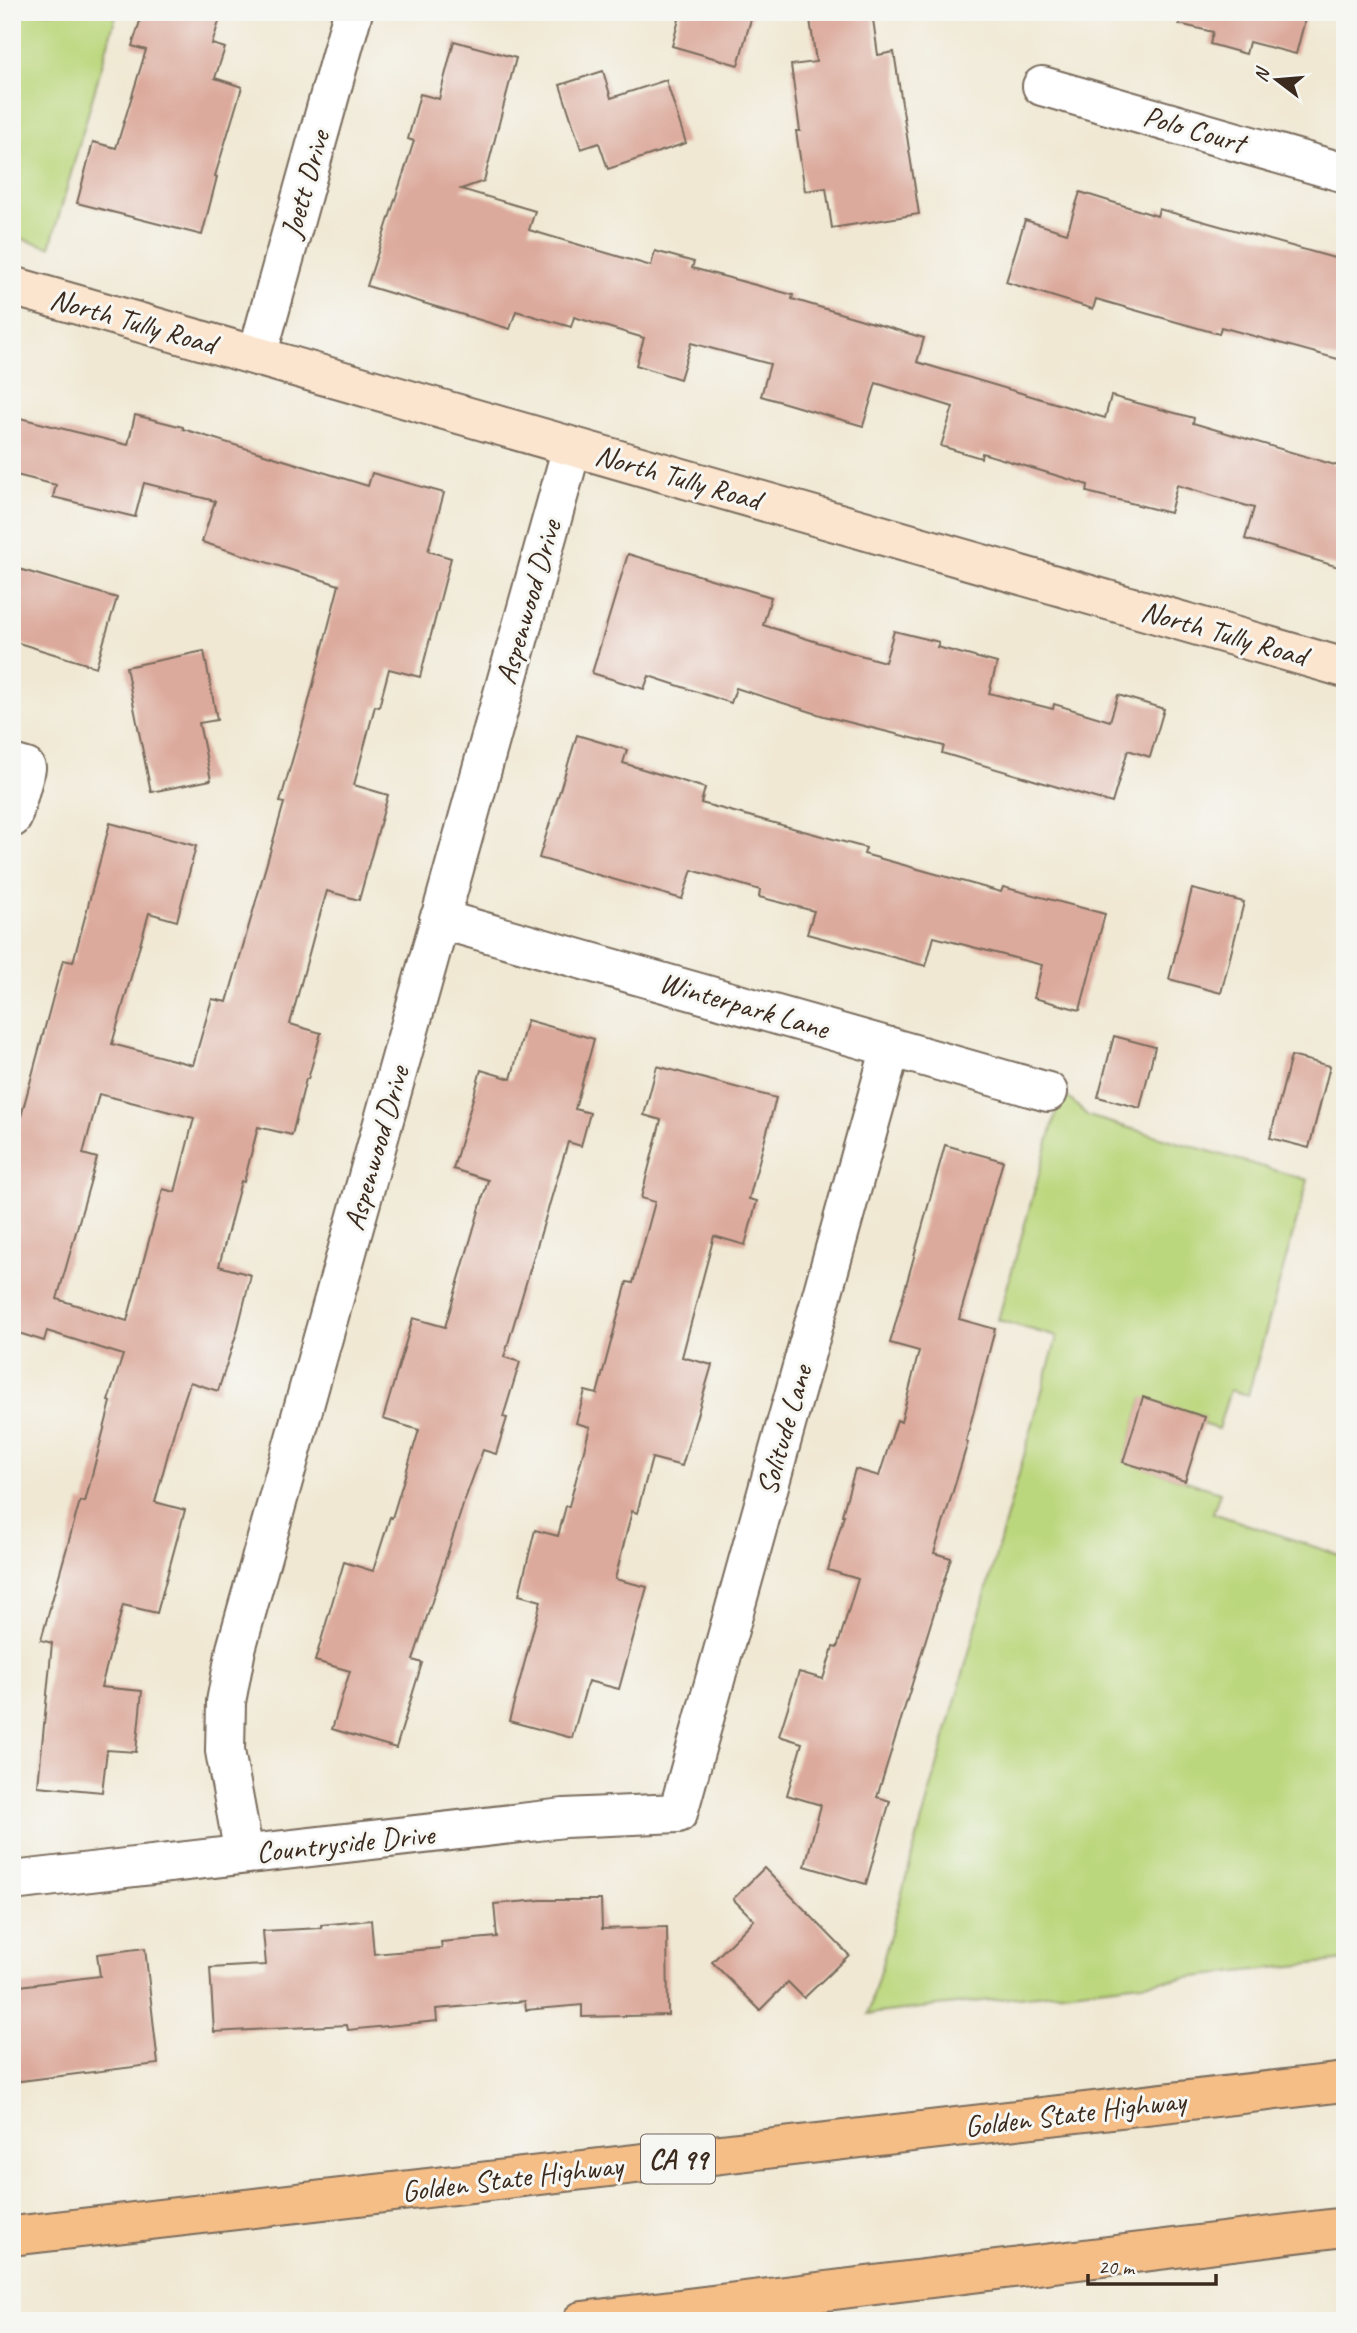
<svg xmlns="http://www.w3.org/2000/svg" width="1357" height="2333" viewBox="0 0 1357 2333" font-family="Caveat,sans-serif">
<rect width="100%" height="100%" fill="#f6f6f2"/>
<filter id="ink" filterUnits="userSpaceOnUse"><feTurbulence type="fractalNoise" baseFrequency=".0143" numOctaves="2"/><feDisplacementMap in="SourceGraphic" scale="14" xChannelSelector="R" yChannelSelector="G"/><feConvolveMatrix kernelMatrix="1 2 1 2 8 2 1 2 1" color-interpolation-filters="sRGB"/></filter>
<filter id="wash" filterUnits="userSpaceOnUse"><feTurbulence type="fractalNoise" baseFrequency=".00686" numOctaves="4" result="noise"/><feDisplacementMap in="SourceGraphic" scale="28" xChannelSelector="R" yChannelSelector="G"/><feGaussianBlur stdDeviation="1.57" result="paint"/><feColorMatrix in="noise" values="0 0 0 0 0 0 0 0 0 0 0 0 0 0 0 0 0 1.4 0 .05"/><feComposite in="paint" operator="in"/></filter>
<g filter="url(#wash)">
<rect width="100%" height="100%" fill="#f0e8d3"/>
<g fill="#bbd77d" stroke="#7b804e" stroke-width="2">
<path d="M12 12H117L50 247 12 236Z"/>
<path d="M1062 1092 1088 1116 1308 1180 1248 1395 1230 1390 1218 1429 1202 1424 1204 1417 1143 1398 1124 1461 1220 1492 1213 1513 1345 1557V1960L868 2014 1057 1337 998 1320Z"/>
</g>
<g id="blocks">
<g fill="#dcaa9c" fill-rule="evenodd">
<path d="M143 12H222L212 44 225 48 215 78 242 87 215 176 217 177 202 235 77 203 93 142 116 148 146 50 132 46Z"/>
<path d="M681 12H753L738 65 672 46Z"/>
<path d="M809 12H872L878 55 894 52 919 214 832 228 826 188 805 191 796 131H800L791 65 816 62Z"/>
<path d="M1181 12H1307L1296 54 1249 42 1246 54 1210 44 1213 32 1179 24Z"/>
<path d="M454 41 516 58 484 181 461 189 535 211 529 230 651 266 655 251 694 262 692 268 793 295 792 299 924 338 917 362 1105 418 1111 396 1194 418 1193 423 1345 468V569L1245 539 1254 508 1177 485 1170 513 1087 492 1088 485 982 453 981 458 941 446 953 407 876 383 863 426 761 396 770 364 691 343 680 379 636 365 644 338 574 317 571 327 516 311 510 329 367 286 414 141 408 139 420 94 439 99Z"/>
<path d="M603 71 611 98 666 80 686 143 608 169 599 143 581 149 560 85Z"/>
<path d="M1080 192 1157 216 1159 209 1345 261V361L1221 327 1219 334 1096 299 1093 309 1006 282 1025 220 1067 233Z"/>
<path d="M135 415 183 427V429L368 486 372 473 444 493 428 551 451 558 420 677 389 669 379 707 375 706 354 785 388 795 359 900 327 891 314 935 290 1024 321 1033 308 1079H306L292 1135 258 1127 244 1182 241 1181 219 1266 251 1275 237 1332 218 1391 190 1382 175 1428 155 1502 185 1510 157 1613 123 1605 101 1687 142 1691 136 1752 107 1750 102 1792 38 1786 52 1643 41 1640 80 1501 85 1502 111 1402 108 1401 123 1355 47 1331 44 1341 12 1331V1150L63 960 73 962 110 823 196 846 177 921 149 913 112 1044 193 1065 212 999 227 1002 284 803 280 802 305 716 339 585 202 542 215 501 144 483 135 517 53 497 56 485 12 474V416L128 445ZM99 1094 194 1118 175 1192 163 1189 127 1321 57 1299 97 1158 83 1154Z"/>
<path d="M628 554 771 597 763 625 849 652 885 662 894 631 939 642 937 647 997 663 989 693 1053 709 1054 704 1110 721 1118 695 1164 709 1150 757 1128 750 1112 803 942 753 944 746 824 716 736 688 731 703 649 676 644 689 592 673Z"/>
<path d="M12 567 117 598 96 667 12 641Z"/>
<path d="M204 651 217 720 199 723 211 780 151 792 126 667Z"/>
<path d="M577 735 627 750 623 763 705 788 701 803 866 848 864 854 1001 892 1003 887 1105 914 1080 1010 1034 998 1042 965 934 937 926 966 807 934 814 911 759 897 760 890 692 870 682 899 539 858Z"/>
<path d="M1192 889 1244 902 1221 993 1169 979Z"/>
<path d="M527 1020 594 1039 575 1109 590 1113 581 1146 568 1142 504 1357 520 1362 503 1417 507 1418 496 1454 483 1450 464 1502 413 1660 422 1663 396 1748 332 1729 350 1671 315 1661 344 1562 373 1571 390 1517 392 1518 419 1430 383 1419 413 1318 445 1327 488 1180 453 1169 481 1070 511 1079Z"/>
<path d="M1114 1036 1155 1047 1140 1108 1098 1097Z"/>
<path d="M1291 1056 1330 1066 1309 1148 1270 1138Z"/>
<path d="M657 1066 776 1098 749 1199 757 1201 745 1245 714 1236 682 1357 712 1365 682 1466 652 1458 637 1513 632 1511 615 1579 647 1587 619 1689 588 1681 572 1738 509 1721 541 1601 519 1595 535 1530 558 1536 566 1506H569L590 1427 576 1423 585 1391 597 1394 627 1282 633 1283 655 1202 641 1198 661 1120 644 1115Z"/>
<path d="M945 1145 1003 1161 959 1319 995 1329 966 1441 968 1442 934 1553 951 1558 877 1797 890 1801 866 1884 805 1866 821 1805 787 1795 802 1743 779 1736 799 1672 823 1679 833 1647 837 1648 858 1579 828 1570 844 1515H842L855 1469 879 1476 897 1420 901 1422 919 1351 890 1343Z"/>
<path d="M1143 1397 1205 1417 1185 1481 1123 1462Z"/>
<path d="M764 1868 849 1955 804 1998 788 1982 760 2010 712 1962 754 1920 733 1899Z"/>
<path d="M541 1900H601L602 1929 667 1927 668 2015 582 2017V2005L526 2010 525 2001 436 2009 437 2021 348 2030 347 2025 214 2032 210 1968 266 1965 263 1931 321 1928V1925L371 1920 374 1954 442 1948 441 1942 497 1937 494 1904Z"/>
<path d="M145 1948 158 2064 12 2082V1987L100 1976 97 1954Z"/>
</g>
</g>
</g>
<g filter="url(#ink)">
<use href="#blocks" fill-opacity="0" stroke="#7a6c5d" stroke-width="2"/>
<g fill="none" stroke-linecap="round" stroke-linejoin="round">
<defs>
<g id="street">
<path d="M1042 86 1345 173"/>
<path d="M257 356 353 12"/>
<path d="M12 764 26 768 12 818"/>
<path d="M439 919 1048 1092"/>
<path d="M244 1854 225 1751 226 1702 236 1649 572 447"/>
<path d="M12 1881 564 1818 678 1813 891 1047"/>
</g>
<path id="secondary" d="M12 286 1345 668"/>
<g id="highway">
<path d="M12 2236 1345 2082"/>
<path d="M582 2321 1345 2227"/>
</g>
</defs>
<use href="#street" stroke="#7a6c5d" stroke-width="42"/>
<use href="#secondary" stroke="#7a6c5d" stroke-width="42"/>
<use href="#highway" stroke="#7a6c5d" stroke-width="42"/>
<use href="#street" stroke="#fff" stroke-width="38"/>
<use href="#secondary" stroke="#fbe5cf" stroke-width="38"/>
<use href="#highway" stroke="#f6be87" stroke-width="38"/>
</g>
</g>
<g text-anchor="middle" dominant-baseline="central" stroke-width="6" stroke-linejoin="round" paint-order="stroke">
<rect fill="#f6f6f2" stroke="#73675e" stroke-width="2" x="641" y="2134.5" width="74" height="49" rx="5"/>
<g font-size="28" font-weight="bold" fill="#3b2a1e">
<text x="678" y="2159">CA 99</text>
</g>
<g font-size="30" fill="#3b2a1e" stroke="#f6f6f2">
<text transform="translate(1194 129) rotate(16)">Polo Court</text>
<text transform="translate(305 184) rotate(-74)">Joett Drive</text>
<text transform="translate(133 321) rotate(16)">North Tully Road</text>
<text transform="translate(678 477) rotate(16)">North Tully Road</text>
<text transform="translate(528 602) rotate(-74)">Aspenwood Drive</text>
<text transform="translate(1224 633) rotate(16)">North Tully Road</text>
<text transform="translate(744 1005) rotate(16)">Winterpark Lane</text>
<text transform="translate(376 1148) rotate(-74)">Aspenwood Drive</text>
<text transform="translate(784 1430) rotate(-74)">Solitude Lane</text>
<text transform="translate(345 1843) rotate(-6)">Countryside Drive</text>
<text transform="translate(1075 2113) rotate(-7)">Golden State Highway</text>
<text transform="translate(512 2178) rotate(-7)">Golden State Highway</text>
</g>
</g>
<rect width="1357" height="2333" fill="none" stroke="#f6f6f2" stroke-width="42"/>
<g transform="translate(1277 80) rotate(286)" stroke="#f6f6f2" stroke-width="5" paint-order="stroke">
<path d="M0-5L12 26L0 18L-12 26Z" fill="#3b2a1e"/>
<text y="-10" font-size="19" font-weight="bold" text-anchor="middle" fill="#3b2a1e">N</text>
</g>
<path d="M1088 2274v10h128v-10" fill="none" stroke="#3b2a1e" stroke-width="3.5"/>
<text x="1098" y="2274" font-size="21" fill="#3b2a1e" stroke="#f6f6f2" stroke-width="5" paint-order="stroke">20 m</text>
</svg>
